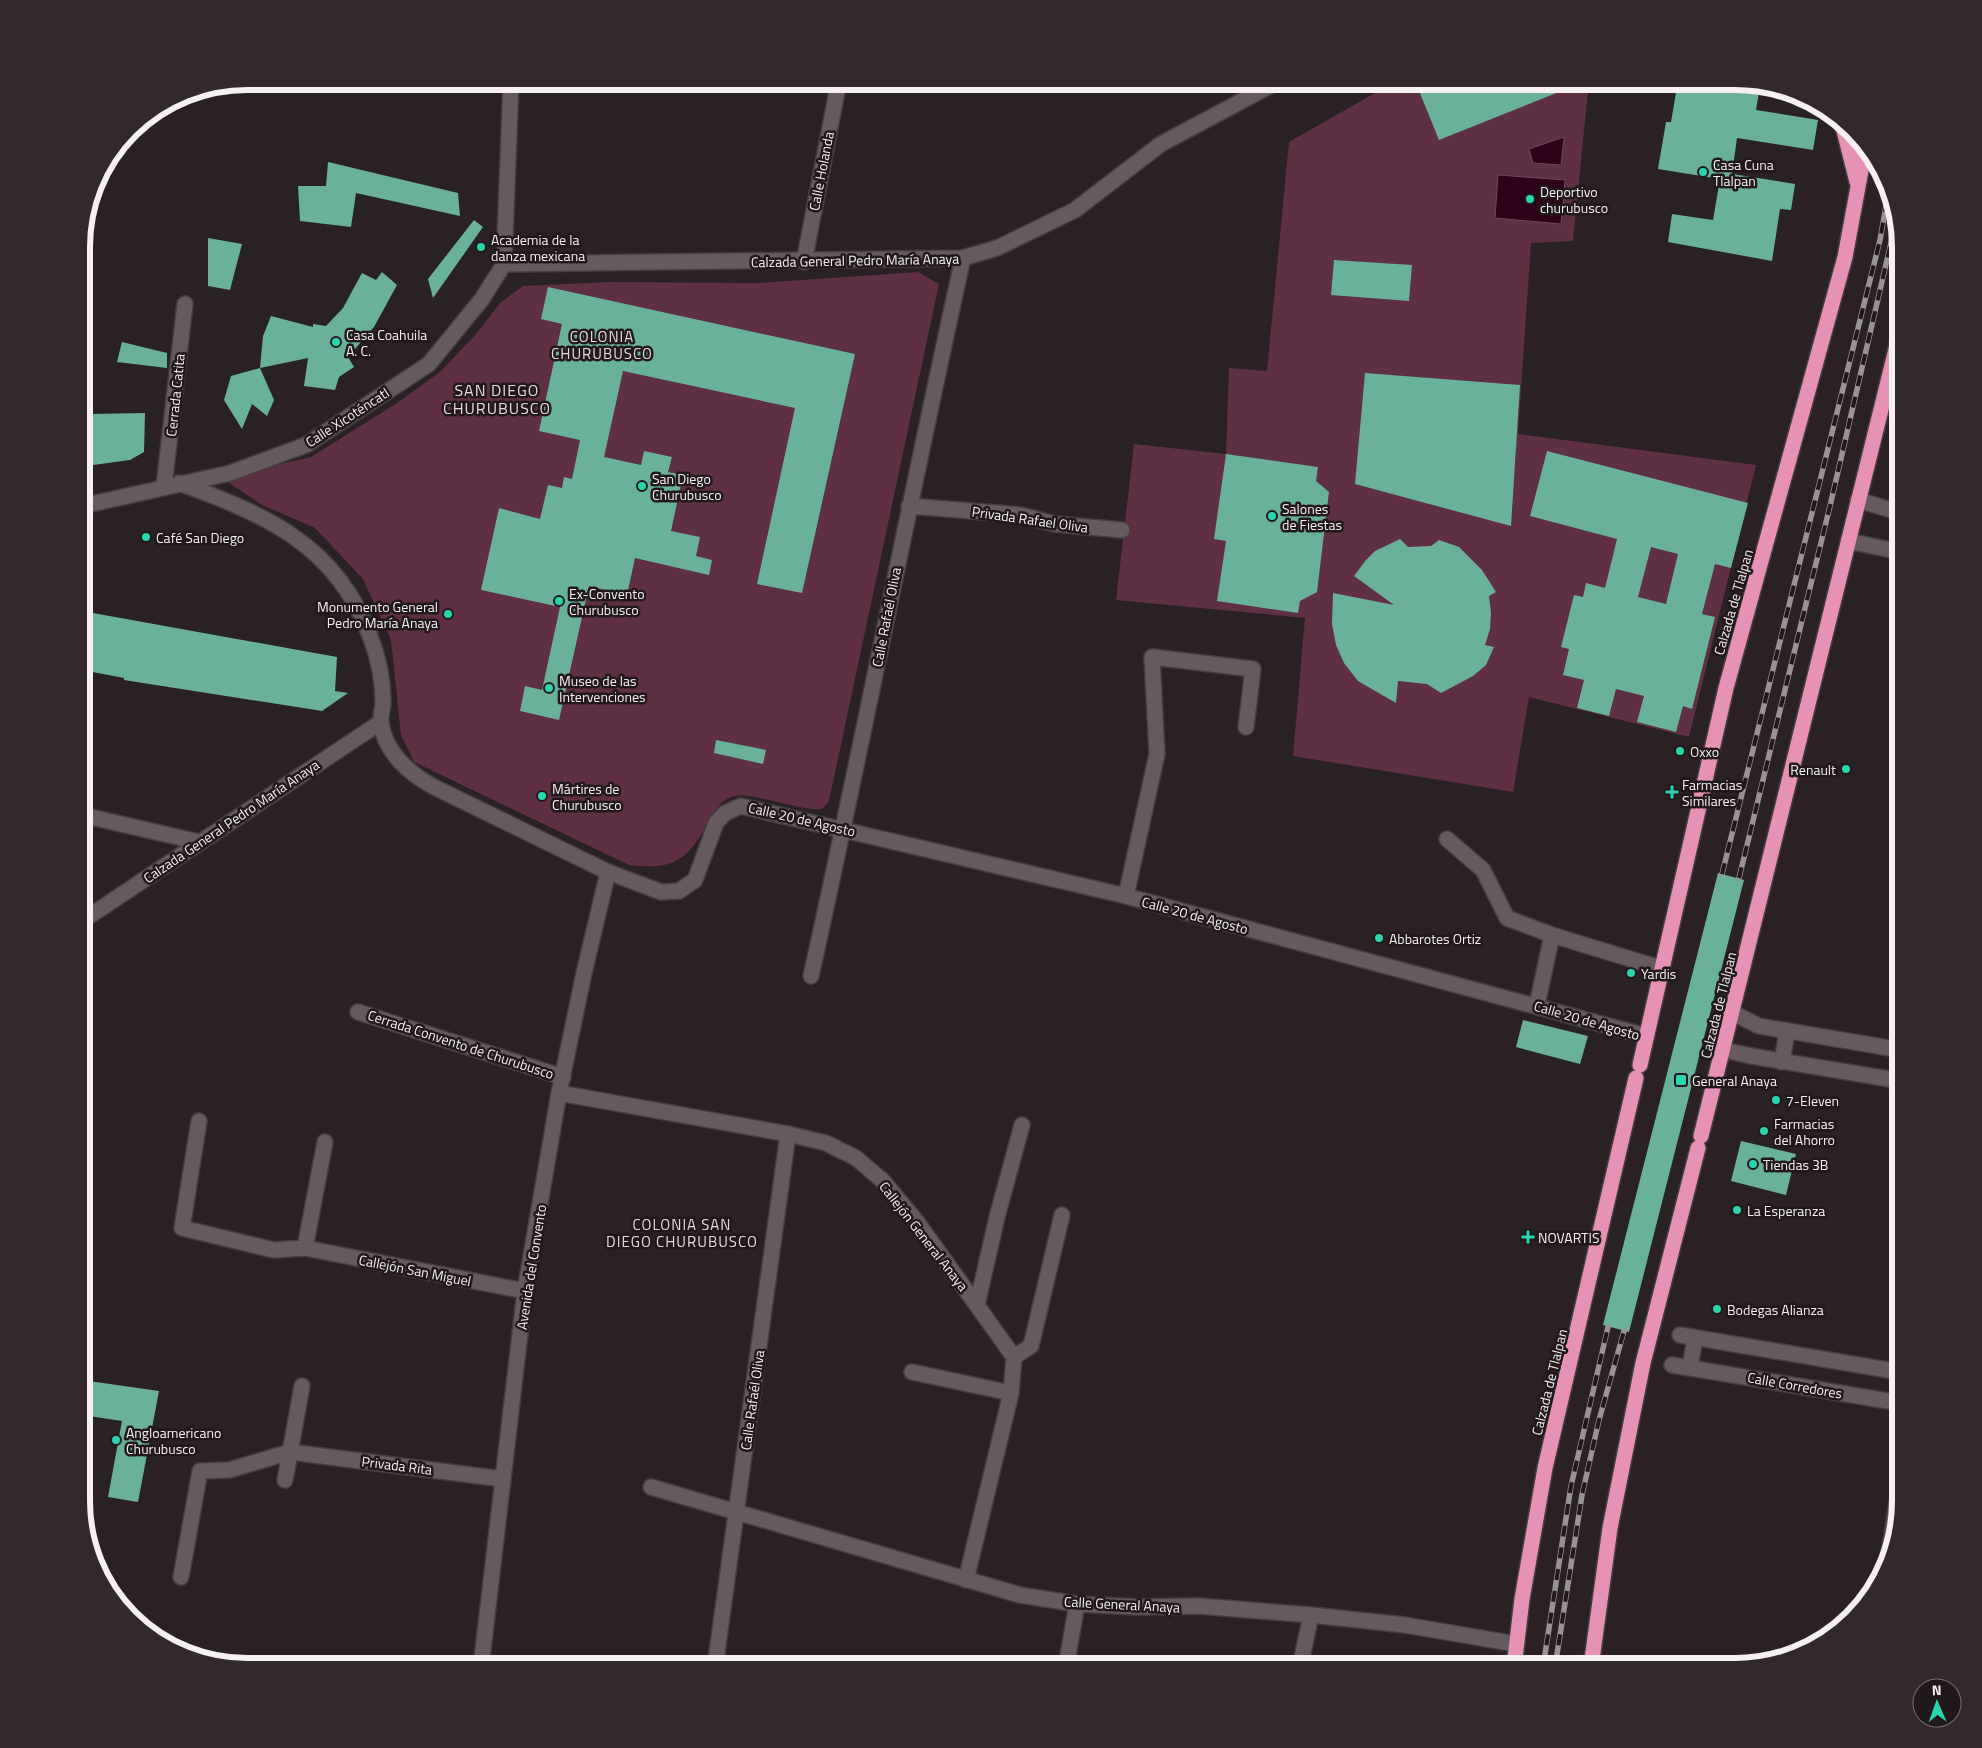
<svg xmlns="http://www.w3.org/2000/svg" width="1982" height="1748" viewBox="0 0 1982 1748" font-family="'Titillium Web',sans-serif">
<rect width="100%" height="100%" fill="#2a2124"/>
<g fill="#5f2f43">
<path d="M1396 81H1589L1573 241 1531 243 1518 434 1756 465 1689 737 1529 697 1513 792 1293 756 1305 618 1116 600 1134 444 1226 454 1229 368 1267 371 1289 142Z"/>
<path d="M918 272 939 284 829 801 822 809C798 811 749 790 731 797 721 801 715 810 710 819 689 859 675 871 629 865L414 762 401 735 391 640 363 579 315 528 262 505 228 482 227 476 311 457 397 403 440 372 477 333 500 303 523 286 610 282 758 283Z"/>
</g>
<g fill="#2e0118" stroke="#6a4959">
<path d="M1564 137 1561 165 1533 163 1529 149Z"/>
<path d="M1498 175 1565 180 1561 224 1495 218Z"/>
</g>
<g fill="#6ab19b" fill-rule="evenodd">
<path d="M1415 81H1584V82L1439 140Z"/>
<path d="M1678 81H1735L1760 86 1756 110 1818 120 1813 150 1737 138 1732 174 1795 184 1791 210 1780 209 1772 261 1668 242 1672 214 1713 220 1720 179 1658 169 1666 122H1671Z"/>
<path d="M328 162 458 193 460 216 356 193 351 227 300 221 298 186H326Z"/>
<path d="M474 220 483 227 433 298 428 279Z"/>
<path d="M208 238 242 244 230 290 208 286Z"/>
<path d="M1334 260 1412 265 1409 301 1331 295Z"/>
<path d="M382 272 397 285 374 327 348 357 354 367 339 377 335 390 304 386 308 358 260 368 263 336 271 316 313 327V324L326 326 343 308 362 273 376 280Z"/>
<path d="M548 287 855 354 802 593 757 584 795 408 623 371 604 457 641 465 644 451 672 457 668 472 683 475 671 531 700 537 696 556 712 560 709 575 635 558 627 595 589 586 559 720 520 711 525 686 542 690 560 607 481 590 499 508 540 519 548 485 562 488 564 477 572 479 580 440 539 431 562 324 541 319Z"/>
<path d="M122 342 167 353V368L117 362Z"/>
<path d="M260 368 274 400 267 416 252 404 242 429 224 400 231 376Z"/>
<path d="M1365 373 1520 385 1511 526 1355 484Z"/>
<path d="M145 413 144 452 130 460 86 466 91 414Z"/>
<path d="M1547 451 1748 503 1731 568 1715 564 1702 614 1715 617 1692 709 1683 706 1676 732 1637 722 1644 696 1616 689 1609 716 1577 708 1584 680 1563 675 1569 649 1561 647 1574 595 1583 597 1586 583 1605 588 1617 539 1530 516ZM1651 547 1678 554 1666 604 1638 597Z"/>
<path d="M1226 454 1318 467 1316 481 1329 492 1317 592 1300 601 1298 613 1217 601 1226 541 1214 539Z"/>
<path d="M1400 539 1408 547 1431 546 1439 540 1459 547 1482 570 1496 592 1489 596 1491 613 1490 629 1485 645 1494 647 1486 665 1473 676 1441 693 1427 684 1398 681 1396 703 1358 681 1344 663 1336 645 1332 624 1333 593 1394 605 1354 576 1366 560 1375 551Z"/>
<path d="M82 611 337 657 335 691 348 693 322 711 124 680V678L82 670Z"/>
<path d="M716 740 766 750 763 764 714 753Z"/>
<path d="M1718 873 1744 880 1629 1332 1603 1325Z"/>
<path d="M1523 1020 1588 1036 1580 1064 1516 1047Z"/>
<path d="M1741 1141 1796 1154 1786 1195 1731 1181Z"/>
<path d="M82 1380 159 1391 138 1502 108 1497 122 1421 82 1415Z"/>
</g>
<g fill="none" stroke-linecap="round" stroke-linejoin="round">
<defs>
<g id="street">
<path d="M804 262 839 81"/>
<path d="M504 264 511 81"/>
<path d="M179 483C264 514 336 544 370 636 378 656 383 681 383 703 383 709 380 716 381 722 384 752 410 774 434 787L608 872 661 892 679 891 695 880 716 823 725 813 741 806 1126 896 1646 1036"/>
<path d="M164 486 185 304"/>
<path d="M1858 500 1901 513"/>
<path d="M909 506 1021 515 1055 524 1122 530"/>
<path d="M1848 541 1901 552"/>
<path d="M82 815 199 842"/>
<path d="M1447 839 1483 870 1507 918 1552 935 1663 969"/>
<path d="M1126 896 1157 754 1152 657 1253 669 1246 727"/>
<path d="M82 921 381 722"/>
<path d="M811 976C864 737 910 497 963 258"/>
<path d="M1537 1005 1552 935"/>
<path d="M358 1012 563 1077"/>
<path d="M1733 1013 1759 1026 1901 1050"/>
<path d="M1724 1050 1751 1056 1901 1081"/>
<path d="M1782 1062 1787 1031"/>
<path d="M559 1093 788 1134 826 1143 856 1158 883 1181 917 1222 1014 1357 1011 1393 966 1580"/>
<path d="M199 1121 182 1228 274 1250 305 1248 525 1291"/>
<path d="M305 1248 325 1142"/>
<path d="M977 1305 997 1217 1022 1125"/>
<path d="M1680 1335 1900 1372"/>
<path d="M1014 1357 1031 1346 1062 1215"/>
<path d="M1672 1365 1900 1403"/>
<path d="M1690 1367 1695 1338"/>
<path d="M912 1372 1011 1393"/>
<path d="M285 1480 302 1386"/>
<path d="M651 1487 1020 1595 1077 1604 1137 1607 1199 1606 1311 1615 1405 1625 1516 1644"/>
<path d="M1887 1567 1900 1484"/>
<path d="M181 1577 200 1471 229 1470 290 1452 503 1479"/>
<path d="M481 1667 525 1291 559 1093 584 973 608 872"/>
<path d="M715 1667 788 1134"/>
<path d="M1066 1667 1077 1604"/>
<path d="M1300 1667 1311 1615"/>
</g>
<path id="secondary" d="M82 506 230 473 306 445 429 364 482 299 504 264 963 258 997 248 1075 210 1161 144 1279 81"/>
<g id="highway">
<path d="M1842 123 1857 182"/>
<path d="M1640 1065 1726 688 1845 257 1865 149"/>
<path d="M1701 1136 1901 329"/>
<path d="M1514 1667 1522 1599 1545 1468 1636 1078"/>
<path d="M1591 1667 1610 1528 1643 1363 1698 1148"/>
</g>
</defs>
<use href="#street" stroke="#443d40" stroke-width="18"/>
<use href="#secondary" stroke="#443d40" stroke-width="18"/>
<use href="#highway" stroke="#443d40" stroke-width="18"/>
<use href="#street" stroke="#655a5e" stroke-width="15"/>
<use href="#secondary" stroke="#655a5e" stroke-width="15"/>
<use href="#highway" stroke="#e792b4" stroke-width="15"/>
<defs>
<g id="rail">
<path d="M1722 874 1880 240 1889 189"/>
<path d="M1739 878 1830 506 1896 221"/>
<path d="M1543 1667 1571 1486 1608 1327"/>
<path d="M1555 1667 1582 1495 1599 1420 1624 1331"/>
</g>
</defs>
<use href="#rail" stroke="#9a9395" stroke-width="5.5"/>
<use href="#rail" stroke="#20181b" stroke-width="4" stroke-dasharray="11" stroke-linecap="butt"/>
</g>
<g fill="#29d5ad" stroke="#20181b" stroke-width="2">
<circle cx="1703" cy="172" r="5"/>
<circle cx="1530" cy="199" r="5"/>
<circle cx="481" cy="247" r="5"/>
<circle cx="336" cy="342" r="5"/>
<circle cx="642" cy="486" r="5"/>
<circle cx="1272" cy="516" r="5"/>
<circle cx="146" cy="537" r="5"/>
<circle cx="559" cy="601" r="5"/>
<circle cx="448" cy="614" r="5"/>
<circle cx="549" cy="688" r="5"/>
<circle cx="1680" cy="751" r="5"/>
<circle cx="1846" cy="769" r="5"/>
<path d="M1669.5 784.5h5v5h5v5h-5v5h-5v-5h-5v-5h5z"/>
<circle cx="542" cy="796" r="5"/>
<circle cx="1379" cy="938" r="5"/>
<circle cx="1631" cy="973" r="5"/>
<rect x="1675" y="1074" width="12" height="12" rx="2.5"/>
<circle cx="1776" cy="1100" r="5"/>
<circle cx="1764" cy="1131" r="5"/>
<circle cx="1753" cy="1164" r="5"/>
<circle cx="1737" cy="1210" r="5"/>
<path d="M1525.5 1229.5h5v5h5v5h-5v5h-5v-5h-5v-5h5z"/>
<circle cx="1717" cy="1309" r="5"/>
<circle cx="116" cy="1440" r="5"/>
</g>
<g text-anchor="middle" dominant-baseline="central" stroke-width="5" stroke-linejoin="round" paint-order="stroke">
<g font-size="14" fill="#f6f0f2" stroke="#20181b" text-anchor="start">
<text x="1713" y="164">Casa Cuna<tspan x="1713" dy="16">Tlalpan</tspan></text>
<text x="1540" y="191">Deportivo<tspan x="1540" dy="16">churubusco</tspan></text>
<text x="491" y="239">Academia de la<tspan x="491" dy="16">danza mexicana</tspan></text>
<text x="346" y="334">Casa Coahuila<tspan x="346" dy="16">A. C.</tspan></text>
<text x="652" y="478">San Diego<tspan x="652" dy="16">Churubusco</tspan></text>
<text x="1282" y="508">Salones<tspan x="1282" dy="16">de Fiestas</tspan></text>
<text x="156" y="537">Café San Diego</text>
<text x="569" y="593">Ex-Convento<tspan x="569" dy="16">Churubusco</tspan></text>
<text x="438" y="606" text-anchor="end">Monumento General<tspan x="438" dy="16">Pedro María Anaya</tspan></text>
<text x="559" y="680">Museo de las<tspan x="559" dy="16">Intervenciones</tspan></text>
<text x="1690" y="751">Oxxo</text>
<text x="1836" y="769" text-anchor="end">Renault</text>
<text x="1682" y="784">Farmacias<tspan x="1682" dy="16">Similares</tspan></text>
<text x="552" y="788">Mártires de<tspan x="552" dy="16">Churubusco</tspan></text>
<text x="1389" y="938">Abbarotes Ortiz</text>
<text x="1641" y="973">Yardis</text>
<text x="1692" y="1080">General Anaya</text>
<text x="1786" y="1100">7-Eleven</text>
<text x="1774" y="1123">Farmacias<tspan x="1774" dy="16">del Ahorro</tspan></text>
<text x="1763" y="1164">Tiendas 3B</text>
<text x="1747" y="1210">La Esperanza</text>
<text x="1538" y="1237">NOVARTIS</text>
<text x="1727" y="1309">Bodegas Alianza</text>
<text x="126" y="1432">Angloamericano<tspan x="126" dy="16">Churubusco</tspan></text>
</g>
<g font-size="14" fill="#f6f0f2" stroke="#20181b">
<text transform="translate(821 171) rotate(-79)">Calle Holanda</text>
<text transform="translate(855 260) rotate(-1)">Calzada General Pedro María Anaya</text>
<text transform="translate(175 395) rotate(-84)">Cerrada Catita</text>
<text transform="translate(347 417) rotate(-33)">Calle Xicoténcatl</text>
<text transform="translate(1030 519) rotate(8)">Privada Rafael Oliva</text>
<text transform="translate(1733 602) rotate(-74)">Calzada de Tlalpan</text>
<text transform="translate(886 617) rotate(-79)">Calle Rafaél Oliva</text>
<text transform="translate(802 819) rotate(13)">Calle 20 de Agosto</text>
<text transform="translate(231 821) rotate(-34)">Calzada General Pedro María Anaya</text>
<text transform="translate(1195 915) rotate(15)">Calle 20 de Agosto</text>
<text transform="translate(1718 1005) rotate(-76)">Calzada de Tlalpan</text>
<text transform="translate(1587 1020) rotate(16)">Calle 20 de Agosto</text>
<text transform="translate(461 1044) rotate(18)">Cerrada Convento de Churubusco</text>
<text transform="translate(924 1236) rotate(52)">Callejón General Anaya</text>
<text transform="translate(531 1267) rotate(-81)">Avenida del Convento</text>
<text transform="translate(415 1270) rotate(11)">Callejón San Miguel</text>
<text transform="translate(1549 1382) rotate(-76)">Calzada de Tlalpan</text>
<text transform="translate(1795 1385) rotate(10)">Calle Corredores</text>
<text transform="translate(752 1400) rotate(-82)">Calle Rafaél Oliva</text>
<text transform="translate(397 1465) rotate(7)">Privada Rita</text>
<text transform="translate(1122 1604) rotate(3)">Calle General Anaya</text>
</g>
<g font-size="15" letter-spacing="1" fill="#e5d9dd" stroke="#20181b">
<text x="602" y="336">COLONIA<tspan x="602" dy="17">CHURUBUSCO</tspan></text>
<text x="682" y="1224">COLONIA SAN<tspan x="682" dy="17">DIEGO CHURUBUSCO</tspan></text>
</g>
<g font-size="16" letter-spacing="1" fill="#e5d9dd" stroke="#20181b">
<text x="497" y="390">SAN DIEGO<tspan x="497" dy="18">CHURUBUSCO</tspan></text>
</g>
</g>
<path d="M0 0H1982V1748H0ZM247 90H1735A157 157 0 0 1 1892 247V1501A157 157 0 0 1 1735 1658H247A157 157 0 0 1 90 1501V247A157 157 0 0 1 247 90Z" fill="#31292c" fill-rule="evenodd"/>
<path fill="none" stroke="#f6f0f2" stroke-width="6" d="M247 90H1735A157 157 0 0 1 1892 247V1501A157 157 0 0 1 1735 1658H247A157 157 0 0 1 90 1501V247A157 157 0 0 1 247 90Z"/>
<g transform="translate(1937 1703) rotate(358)"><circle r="24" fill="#20181b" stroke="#766e71"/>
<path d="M0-4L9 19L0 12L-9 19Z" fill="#29d5ad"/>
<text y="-8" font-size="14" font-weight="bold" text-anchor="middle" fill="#f6f0f2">N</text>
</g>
</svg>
